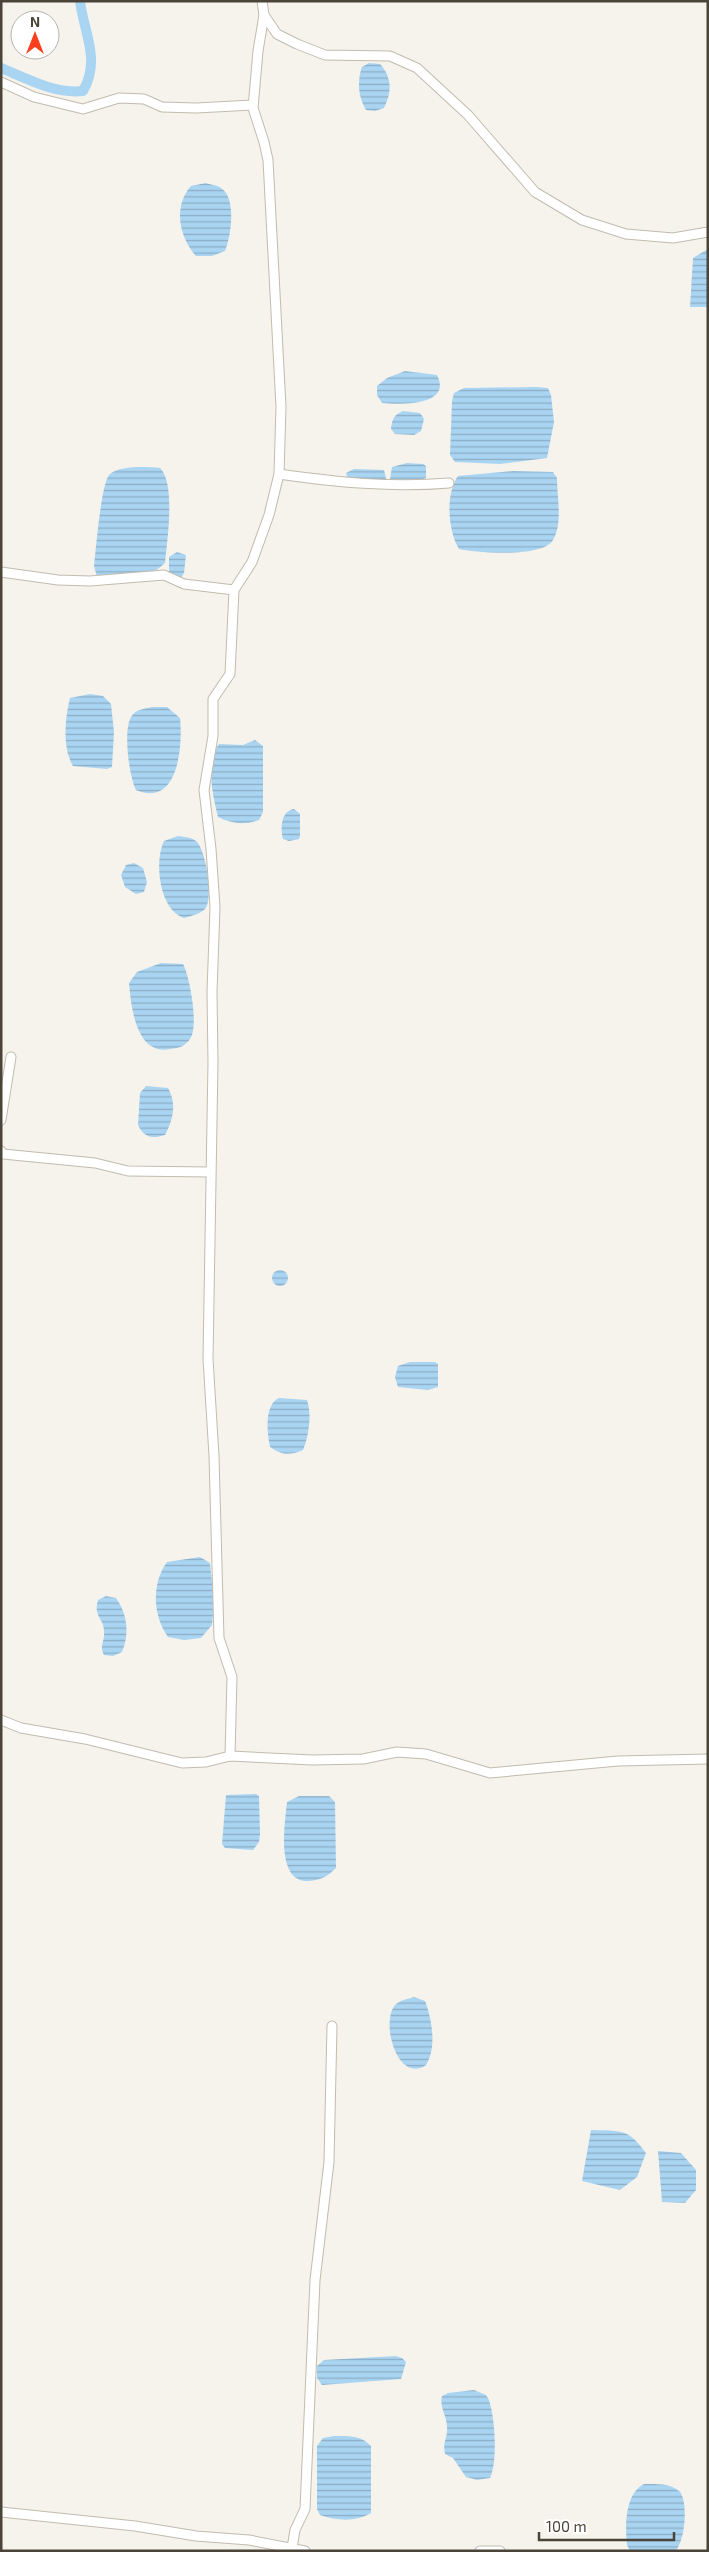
<svg xmlns="http://www.w3.org/2000/svg" width="709" height="2552" viewBox="0 0 709 2552" font-family="'Exo 2',sans-serif">
<defs>
<pattern id="water-rules" width="6" height="5" patternUnits="userSpaceOnUse" patternTransform="scale(1.25)"><rect width="6" height="5" fill="#a9d4f2"/><path d="M0 2.5h6" fill="none" stroke="#8caec5"/></pattern>
</defs>
<rect width="100%" height="100%" fill="#f6f3ec"/>
<g fill="url(#water-rules)">
<path d="M369 63 380 64C392 77 392 92 384 108L375 111 366 110C358 97 357 81 362 67Z"/>
<path d="M206 183C211 185 218 185 221 188 237 198 231 237 225 251L212 256H196C179 237 173 206 191 186Z"/>
<path d="M708 249V307H690L693 258Z"/>
<path d="M405 371 437 375C453 406 399 405 382 403L377 395V386L387 378Z"/>
<path d="M537 387 548 388 551 395 554 422 547 458 500 464 455 462 450 455 452 401 454 393 464 388Z"/>
<path d="M403 411 420 413 424 419 421 431 414 435 395 434 391 429C392 419 394 415 403 411Z"/>
<path d="M407 463 423 464 426 466V478C417 483 400 483 390 479L392 467Z"/>
<path d="M160 468C176 484 167 541 165 563L153 573 97 577 94 566C96 551 101 481 110 474 122 465 146 467 160 468Z"/>
<path d="M354 469 384 470 386 478 385 481 348 479 346 473Z"/>
<path d="M513 471 553 472 557 478C557 496 563 524 553 540 543 558 476 553 459 549 448 531 445 494 458 476Z"/>
<path d="M177 552 186 555 184 573 181 578 169 574V557Z"/>
<path d="M90 694 103 696 111 704 114 732 112 767 107 769 73 766C62 748 65 718 70 698Z"/>
<path d="M152 707H167L180 718C183 747 178 808 136 790 129 776 123 731 131 717 136 709 144 709 152 707Z"/>
<path d="M255 740 263 746V812L259 820C244 825 232 824 218 817 213 797 205 762 219 744L243 745Z"/>
<path d="M294 809 300 814V836L299 839 289 841 283 839C280 828 281 811 294 809Z"/>
<path d="M178 836C185 837 191 837 196 841 206 849 214 900 205 909 200 914 191 916 184 918 159 910 154 861 164 841Z"/>
<path d="M134 863 143 868 147 882 144 892 136 894 125 887 121 875 126 865Z"/>
<path d="M161 963 183 964C190 977 199 1027 190 1039 184 1047 179 1048 170 1049 136 1056 131 1006 129 983L137 972Z"/>
<path d="M146 1086 168 1088C177 1104 173 1120 165 1135 153 1139 144 1138 138 1125L140 1093Z"/>
<circle cx="280" cy="1278" r="8"/>
<path d="M435 1362 438 1364V1387L428 1390 398 1387 395 1377 398 1366 410 1362Z"/>
<path d="M279 1398 307 1400C312 1415 309 1435 303 1450 289 1456 282 1455 270 1447 267 1432 264 1405 279 1398Z"/>
<path d="M200 1557 210 1563 214 1602 212 1625 201 1638 184 1640 168 1637C153 1616 151 1584 167 1562Z"/>
<path d="M106 1596 116 1598C127 1613 130 1634 122 1652L113 1656 104 1655C99 1645 105 1642 104 1631 104 1618 93 1617 98 1600Z"/>
<path d="M256 1794 259 1796 260 1834 259 1842 253 1850 225 1848 222 1844 226 1795Z"/>
<path d="M299 1796H329L335 1802 336 1868C327 1877 321 1880 309 1881 275 1883 285 1823 287 1802Z"/>
<path d="M414 1997 425 2001C432 2019 437 2048 426 2065 398 2085 379 2021 396 2004 401 2000 408 1999 414 1997Z"/>
<path d="M591 2130C621 2131 628 2128 646 2153L637 2177 620 2190 582 2181Z"/>
<path d="M658 2151 681 2153 696 2170V2190L685 2203 662 2202Z"/>
<path d="M396 2356 402 2358 406 2362 401 2379 322 2385 317 2378V2366L324 2360Z"/>
<path d="M474 2390 486 2395 489 2400C495 2418 498 2462 490 2478L477 2480 466 2477 453 2458 445 2454C442 2441 448 2438 447 2427 447 2416 439 2407 442 2396L448 2393Z"/>
<path d="M334 2436C348 2436 361 2435 371 2446V2513C356 2522 337 2521 320 2515L317 2509V2446L323 2438Z"/>
<path d="M644 2484C655 2484 670 2483 679 2491 689 2500 685 2543 675 2551H630L627 2545C625 2526 625 2493 644 2484Z"/>
</g>
<g fill="none" stroke-linecap="round" stroke-linejoin="round">
<path stroke="#a9d4f2" stroke-width="10" d="M1 68C28 79 54 94 83 91 101 59 84 34 80 1"/>
<defs>
<g id="minor">
<path d="M262 1 264 15 277 34 297 44 325 55 390 56 417 68 468 115 535 192 582 220 626 234 673 238 708 232"/>
<path d="M1 82 34 97 83 109 119 98 144 99 162 107 196 108 253 105"/>
<path d="M279 474C335 482 392 488 449 483"/>
<path d="M1 572 58 580 90 581 164 575 184 584 234 590"/>
<path d="M1 1120 11 1057"/>
<path d="M1 1151 3 1154 95 1163 128 1171 210 1172"/>
<path d="M1 1720 21 1728 85 1739 182 1763 206 1762 230 1756 312 1760 363 1759 397 1752 426 1754 490 1773 618 1761 708 1759"/>
<path d="M230 1756 232 1677 219 1638 214 1456 208 1359 213 1062 212 992 215 907 211 849 204 790 213 736V699L230 674 234 590 252 562 269 515 279 474 281 407 268 160 264 142 253 108 258 51 264 15"/>
<path d="M1 2512 135 2526 196 2536 249 2540 305 2551"/>
<path d="M292 2548 295 2530 305 2509 315 2280 329 2162 332 2026"/>
<path d="M480 2551H500"/>
</g>
</defs>
<use href="#minor" stroke="#c2bbae" stroke-width="11"/>
<use href="#minor" stroke="#fff" stroke-width="9"/>
</g>
<rect width="709" height="2552" fill="none" stroke="#4b4439" stroke-width="5"/>
<g transform="translate(35 35)"><circle r="24" fill="#ffffff" stroke="#b7b4b0"/>
<path d="M0-4L9 19L0 12L-9 19Z" fill="#fc3f1d"/>
<text y="-8" font-size="14" font-weight="bold" text-anchor="middle" fill="#4b4439">N</text>
</g>
<path d="M539 2532v8h135v-8" fill="none" stroke="#4b4439" stroke-width="2.5"/>
<text x="546" y="2532" font-size="15" fill="#4b4439" stroke="#ffffff" stroke-width="4" paint-order="stroke">100 m</text>
</svg>
